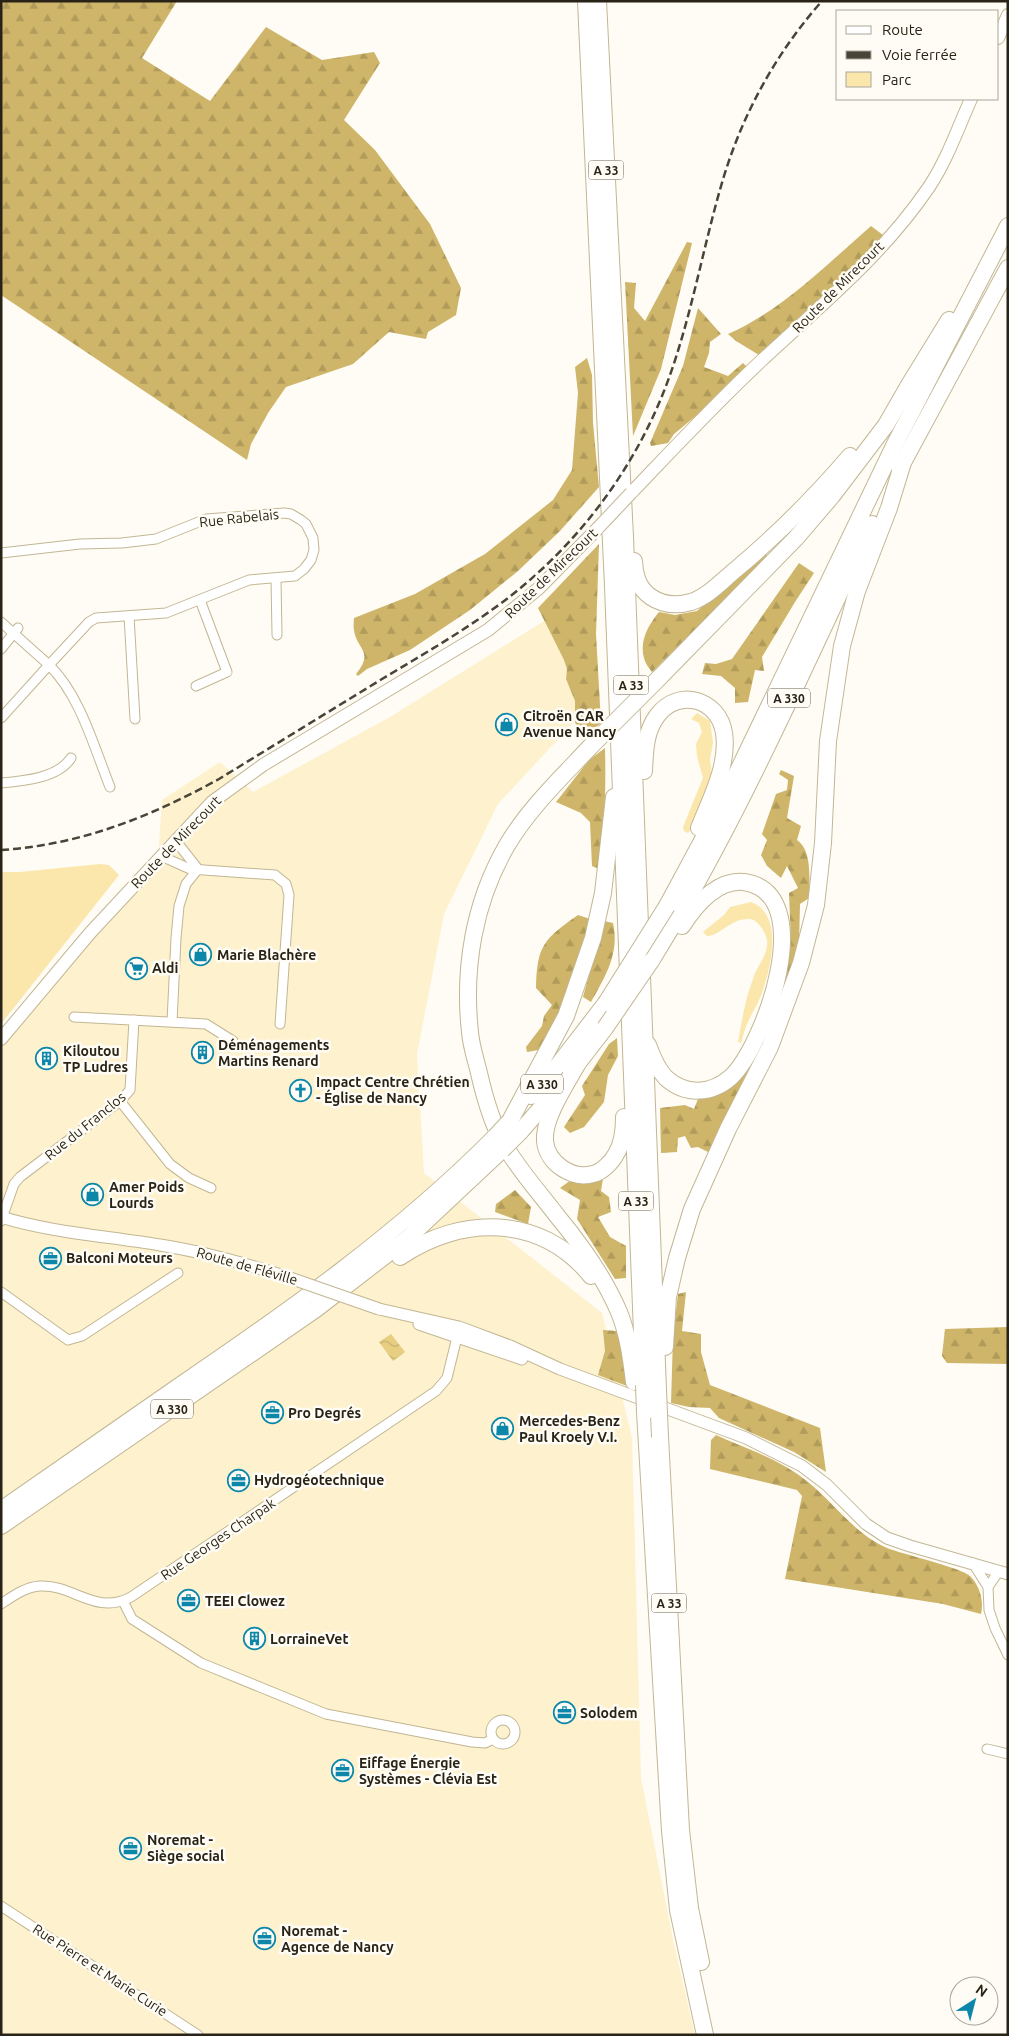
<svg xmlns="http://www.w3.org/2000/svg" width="1009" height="2036" viewBox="0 0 1009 2036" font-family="Ubuntu,sans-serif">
<defs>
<pattern id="forest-firs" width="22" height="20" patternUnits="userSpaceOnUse" patternTransform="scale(1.25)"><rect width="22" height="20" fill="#ceb569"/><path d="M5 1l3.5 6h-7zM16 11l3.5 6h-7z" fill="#b19b5a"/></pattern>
<pattern id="water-waves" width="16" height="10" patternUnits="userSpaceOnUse" patternTransform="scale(1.25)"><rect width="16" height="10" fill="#e7ce81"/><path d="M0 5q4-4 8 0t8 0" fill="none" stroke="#c6b16f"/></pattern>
</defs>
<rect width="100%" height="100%" fill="#fefcf4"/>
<path fill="#fdf1ce" d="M544 621 564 660 567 669 566 679 575 701 576 720 498 804 444 914 417 1054 424 1173 602 1313 632 1438 641 1778 674 1944 695 2035H1V1037L158 860 162 800 220 762 253 792 390 717Z"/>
<g fill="#fbe7ab">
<path d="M697 713 710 721 713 743 710 760 712 774 694 826 688 833 684 831 683 827 703 778 697 756 696 744 702 732 699 723 691 719Z"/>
<path d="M100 864 109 865 119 875 1 1024V872H20Z"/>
<path d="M751 902C784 914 771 967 762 993 758 1004 752 1013 747 1024 744 1030 743 1037 741 1043L738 1042C742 1021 745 999 753 979 757 965 769 955 767 940 765 931 757 918 748 919 729 919 721 936 707 936L703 932 724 915 730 907Z"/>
</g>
<g fill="url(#forest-firs)">
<path d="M1 1H177L142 58 210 101 266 27 322 60 374 52 380 63 344 120 375 150 430 224 461 288 456 315 428 332 426 339 389 332 353 364 286 387 268 413 251 444 247 460 1 295Z"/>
<path d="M871 226 883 235 839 282 759 355 736 341 728 334C784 309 826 265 871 226Z"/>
<path d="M687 242 692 243 661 369 633 436 625 282 636 283 634 308 645 321Z"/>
<path d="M698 308 721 334 710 342 709 353 704 367 728 376 743 363 747 367 703 410 674 434 668 443 651 446 650 443 683 366Z"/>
<path d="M587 358 592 375 593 423 599 487 560 531 518 571 470 610 410 650 367 669 358 676 356 674C375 651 356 649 354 630 353 626 354 622 354 618L415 594 485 554 553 500 572 470 578 393 575 367Z"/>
<path d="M599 544 596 634 601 723 582 740 575 722V701L566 679 567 669 564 660 538 608Z"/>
<path d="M765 553 769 557 652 672C649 668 645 663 644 658 639 641 649 624 659 612L675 615 697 611Z"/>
<path d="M799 563 814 573 795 602 762 657 764 671 755 670 748 702 735 703V688L721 676 702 674 705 663 716 664 732 659Z"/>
<path d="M605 748C606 788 605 828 599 869L592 866 590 822 581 813 556 802 589 760Z"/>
<path d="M781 770 794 776 787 818 801 826 797 840C813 851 809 881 809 898L800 904 799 943 776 1021 710 1153 698 1147 691 1148 685 1136 678 1138 677 1152 661 1153 660 1108 685 1105 694 1109 698 1099 725 1090 785 975 791 943 789 893 798 888 787 866 781 878 767 866 761 855 767 840 762 834 776 794 787 790 788 780 779 774Z"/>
<path d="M578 915 590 919 576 967 558 1018 538 1050 527 1052 526 1047 542 1026 544 1016 552 1005 536 988C537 945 544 939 578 915Z"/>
<path d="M604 921 613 923C620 953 605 977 591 1002L583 997Z"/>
<path d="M617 1038 618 1056 608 1075 604 1102 584 1127 570 1133 564 1127 585 1095 582 1086 609 1044Z"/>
<path d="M603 1178 601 1191 609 1197 611 1212 598 1217 610 1237 626 1246V1278L615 1279 577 1219 580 1200 560 1188 571 1180Z"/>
<path d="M515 1190 531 1207 528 1224 495 1212 496 1204Z"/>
<path d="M686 1292 682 1331 701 1334V1352L710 1385 820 1428 826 1472 794 1452 719 1418 710 1408 689 1407 671 1403 673 1337 678 1294Z"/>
<path d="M1008 1327V1364L947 1363 942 1356 945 1329Z"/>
<path d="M603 1330 617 1331 627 1375V1386L598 1375 605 1351Z"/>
<path d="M716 1435C747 1449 782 1460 808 1482 834 1503 856 1535 887 1548 902 1554 962 1568 970 1576 980 1586 984 1601 981 1614L943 1604 785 1579 802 1496 797 1490 710 1469 711 1440Z"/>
</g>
<path fill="url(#water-waves)" d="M391 1334 405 1352 393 1361 379 1342Z"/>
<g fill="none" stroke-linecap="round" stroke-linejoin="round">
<defs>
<g id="minor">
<path d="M1 553 80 544 122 543 156 539 206 519 284 513 291 514 301 520 306 524 313 538 314 550 311 560 304 569 295 576 249 580 166 613 96 618 89 622 49 665 1 622"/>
<path d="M276 579 277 635"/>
<path d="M129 616 135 719"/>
<path d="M1 649 18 628"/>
<path d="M196 686 227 672 200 600"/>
<path d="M1 718 49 665C80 695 94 747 110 787"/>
<path d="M1 783C24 781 58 778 71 758"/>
<path d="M175 840 198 869"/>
<path d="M161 856 190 869 275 875 286 884 289 895 280 1024"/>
<path d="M74 1017 206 1024 233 1041"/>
<path d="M172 1022 176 938 179 906 186 884 198 869"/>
<path d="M120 1101 170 1164 189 1178 211 1188"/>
<path d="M1 1221 14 1184 20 1177 120 1101 130 1090 134 1020"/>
<path d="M1 1292 68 1340 82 1336 178 1273"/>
<path d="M973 1563 988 1587 989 1610 995 1628 1008 1655"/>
<path d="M988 1587 999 1571"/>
<path d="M123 1601 132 1619 201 1663 326 1714 472 1742 485 1743 493 1739"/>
<path d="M1 1604C13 1596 25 1587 40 1586 73 1584 95 1616 131 1597L436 1391 447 1378 458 1333"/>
<circle cx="503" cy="1732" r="12"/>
<path d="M987 1749 1008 1754"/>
<path d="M1 1906 198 2035"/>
</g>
<g id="tertiary">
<path d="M1 1217C53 1233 107 1236 160 1245 205 1252 247 1264 290 1278"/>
<path d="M379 1309 459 1327 510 1346 560 1369 746 1438 802 1466 827 1485 866 1524 887 1538 910 1546 1008 1574"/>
<path d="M419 1324 522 1359"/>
</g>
<g id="secondary">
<path d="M998 38 1008 15"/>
<path d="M631 493C674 448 716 403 761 361 820 306 883 255 929 187 947 160 958 128 971 99"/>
<path d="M1 1039 90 933 212 802 263 765 488 630 539 588 598 528"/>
</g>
<g id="motorway">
<path d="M586 1 613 586 644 1385"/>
<path d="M598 1 625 537 658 1390"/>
<path d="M900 468 1008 268"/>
<path d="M634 561C635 576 638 588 651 597 663 605 677 606 691 602 707 597 721 582 734 571 776 536 814 498 850 456"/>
<path d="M659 678 796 538 832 496 886 425 909 385 949 320"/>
<path d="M591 746C562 777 528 809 506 847 474 903 463 968 470 1032 471 1046 476 1060 479 1073 484 1095 491 1120 502 1141 517 1168 539 1192 558 1217 582 1246 604 1277 619 1312 628 1334 631 1358 634 1382"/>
<path d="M644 771C645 752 645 732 657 716 678 687 719 699 724 733 729 765 710 800 699 828"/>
<path d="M667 906 723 802 894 446 1008 226"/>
<path d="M651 961C737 822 802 671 872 524"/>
<path d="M648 1045C652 1056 657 1069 666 1078 686 1096 712 1094 731 1077 764 1046 820 893 744 882 717 879 695 906 682 926"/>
<path d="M578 1063C567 1083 543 1118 545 1141 547 1163 572 1180 593 1174 602 1172 612 1162 616 1154 623 1143 624 1130 624 1117"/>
<path d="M571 1072 605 1028"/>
<path d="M531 1096 559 1064 606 1003"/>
<path d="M510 1121 566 1016 593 938 603 893 614 797"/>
<path d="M520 1132 556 1091"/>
<path d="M400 1257C461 1215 541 1214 591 1276"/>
<path d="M665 1347 668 1297 677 1258 692 1209 728 1129 770 1047 801 963 816 905 823 843 828 741 842 646 857 591 889 508 904 459"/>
<path d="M645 1412 670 1831 678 1910 705 2035"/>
<path d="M660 1437 681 1830 690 1908 701 1962"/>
<path d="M1 1510C59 1470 117 1429 175 1389 288 1312 399 1234 495 1137"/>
<path d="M1 1526 316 1309 408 1238 502 1150"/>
</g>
</defs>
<use href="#minor" stroke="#c2b693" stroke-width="11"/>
<use href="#tertiary" stroke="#c2b693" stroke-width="13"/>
<use href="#secondary" stroke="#c2b693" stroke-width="14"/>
<use href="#motorway" stroke="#c2b693" stroke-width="18"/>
<use href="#minor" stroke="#fff" stroke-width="9"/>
<use href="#tertiary" stroke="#fff" stroke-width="11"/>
<use href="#secondary" stroke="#fff" stroke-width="12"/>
<use href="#motorway" stroke="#fff" stroke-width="16"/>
<path stroke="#484438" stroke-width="2.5" stroke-dasharray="8 4" stroke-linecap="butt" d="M1 850C80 845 150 817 219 779 273 746 328 712 382 679 422 655 462 632 500 604 577 547 638 466 670 375 693 310 704 242 724 176 744 111 777 52 822 1"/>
<defs>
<path id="tertiary-bridge" d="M290 1278 379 1309"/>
<path id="secondary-bridge" d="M598 528 631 493"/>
<g id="motorway-bridge">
<path d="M591 746 659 678"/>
<path d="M606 1003 667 906"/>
<path d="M605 1028 651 961"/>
<path d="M495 1137 510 1121"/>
<path d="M502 1150 520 1132"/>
<path d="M644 1385 645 1412"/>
<path d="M658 1390 660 1437"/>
</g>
</defs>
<use href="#tertiary-bridge" stroke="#c2b693" stroke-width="13" stroke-linecap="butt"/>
<use href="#secondary-bridge" stroke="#c2b693" stroke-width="14" stroke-linecap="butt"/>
<use href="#motorway-bridge" stroke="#c2b693" stroke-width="18" stroke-linecap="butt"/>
<use href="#tertiary-bridge" stroke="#fff" stroke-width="11"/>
<use href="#secondary-bridge" stroke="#fff" stroke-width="12"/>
<use href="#motorway-bridge" stroke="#fff" stroke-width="16"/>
</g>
<defs>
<symbol id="shop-ring" viewBox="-11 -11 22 22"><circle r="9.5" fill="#fefcf4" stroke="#0c87aa" stroke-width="1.5"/><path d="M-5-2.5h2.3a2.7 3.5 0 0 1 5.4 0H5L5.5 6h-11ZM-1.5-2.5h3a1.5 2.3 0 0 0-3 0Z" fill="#0c87aa"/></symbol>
<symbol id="supermarket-ring" viewBox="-11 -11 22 22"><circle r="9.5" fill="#fefcf4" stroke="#0c87aa" stroke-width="1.5"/><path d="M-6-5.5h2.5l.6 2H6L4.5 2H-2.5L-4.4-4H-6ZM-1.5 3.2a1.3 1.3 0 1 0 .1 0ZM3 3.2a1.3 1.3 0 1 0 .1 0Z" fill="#0c87aa"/></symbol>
<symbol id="building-ring" viewBox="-11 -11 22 22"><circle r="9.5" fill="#fefcf4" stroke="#0c87aa" stroke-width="1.5"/><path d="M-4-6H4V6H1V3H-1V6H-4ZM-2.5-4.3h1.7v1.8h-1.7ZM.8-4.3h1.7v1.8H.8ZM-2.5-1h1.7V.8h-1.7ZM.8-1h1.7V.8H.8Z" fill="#0c87aa"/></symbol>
<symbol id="church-ring" viewBox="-11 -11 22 22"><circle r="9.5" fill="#fefcf4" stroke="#0c87aa" stroke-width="1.5"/><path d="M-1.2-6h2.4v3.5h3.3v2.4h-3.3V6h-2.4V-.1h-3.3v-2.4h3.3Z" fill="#0c87aa"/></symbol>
<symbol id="office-ring" viewBox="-11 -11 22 22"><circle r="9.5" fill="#fefcf4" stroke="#0c87aa" stroke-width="1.5"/><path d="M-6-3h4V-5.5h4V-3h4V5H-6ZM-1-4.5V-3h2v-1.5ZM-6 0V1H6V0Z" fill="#0c87aa"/></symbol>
</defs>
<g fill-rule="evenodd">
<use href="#shop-ring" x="494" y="712" width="25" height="25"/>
<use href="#shop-ring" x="188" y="942" width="25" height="25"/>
<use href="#supermarket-ring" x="124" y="956" width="25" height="25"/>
<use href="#building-ring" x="190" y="1040" width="25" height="25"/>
<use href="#building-ring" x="34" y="1046" width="25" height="25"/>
<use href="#church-ring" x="288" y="1078" width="25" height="25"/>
<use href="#shop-ring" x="80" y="1182" width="25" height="25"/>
<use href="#office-ring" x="38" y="1246" width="25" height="25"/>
<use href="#office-ring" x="260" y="1400" width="25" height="25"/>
<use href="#shop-ring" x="490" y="1416" width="25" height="25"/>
<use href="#office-ring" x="226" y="1468" width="25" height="25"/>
<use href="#office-ring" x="176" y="1588" width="25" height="25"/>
<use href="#building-ring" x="242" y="1626" width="25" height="25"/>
<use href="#office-ring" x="552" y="1700" width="25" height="25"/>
<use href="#office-ring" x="330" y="1758" width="25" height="25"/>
<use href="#office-ring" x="118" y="1836" width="25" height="25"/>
<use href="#office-ring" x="252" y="1926" width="25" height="25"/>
</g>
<g text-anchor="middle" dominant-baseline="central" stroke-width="5" stroke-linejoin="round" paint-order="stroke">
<g fill="#fefcf4" stroke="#686459" stroke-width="1">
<rect x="588.5" y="160.5" width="35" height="19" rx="4"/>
<rect x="613.5" y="675.5" width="35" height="19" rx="4"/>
<rect x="768" y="688.5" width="42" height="19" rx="4"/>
<rect x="521" y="1074.5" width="42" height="19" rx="4"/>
<rect x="618.5" y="1191.5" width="35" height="19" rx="4"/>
<rect x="151" y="1399.5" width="42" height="19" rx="4"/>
<rect x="651.5" y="1593.5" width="35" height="19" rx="4"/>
</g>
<g font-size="12" font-weight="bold" fill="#282316">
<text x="606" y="170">A 33</text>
<text x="631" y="685">A 33</text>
<text x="789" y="698">A 330</text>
<text x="542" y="1084">A 330</text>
<text x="636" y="1201">A 33</text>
<text x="172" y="1409">A 330</text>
<text x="669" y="1603">A 33</text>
</g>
<g font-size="14" fill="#282316" stroke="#fefcf4">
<text transform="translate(838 287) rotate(-45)">Route de Mirecourt</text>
<text transform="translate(239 518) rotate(-6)">Rue Rabelais</text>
<text transform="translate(551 573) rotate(-44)">Route de Mirecourt</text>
<text transform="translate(176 842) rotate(-46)">Route de Mirecourt</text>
<text transform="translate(85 1126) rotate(-39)">Rue du Franclos</text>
<text transform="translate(247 1266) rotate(16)">Route de Fléville</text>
<text transform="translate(218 1539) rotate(-34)">Rue Georges Charpak</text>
<text transform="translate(100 1970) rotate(33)">Rue Pierre et Marie Curie</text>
</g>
<g font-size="14" font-weight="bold" fill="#282316" stroke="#fefcf4" text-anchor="start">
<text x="523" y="716">Citroën CAR<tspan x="523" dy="16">Avenue Nancy</tspan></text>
<text x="217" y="955">Marie Blachère</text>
<text x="152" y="968">Aldi</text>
<text x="218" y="1045">Déménagements<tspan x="218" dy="16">Martins Renard</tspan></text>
<text x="63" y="1051">Kiloutou<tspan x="63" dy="16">TP Ludres</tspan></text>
<text x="316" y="1082">Impact Centre Chrétien<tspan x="316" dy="16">- Église de Nancy</tspan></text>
<text x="109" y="1187">Amer Poids<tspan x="109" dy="16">Lourds</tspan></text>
<text x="66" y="1258">Balconi Moteurs</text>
<text x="288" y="1413">Pro Degrés</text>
<text x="519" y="1421">Mercedes-Benz<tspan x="519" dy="16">Paul Kroely V.I.</tspan></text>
<text x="254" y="1480">Hydrogéotechnique</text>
<text x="205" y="1601">TEEI Clowez</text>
<text x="270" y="1639">LorraineVet</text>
<text x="580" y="1713">Solodem</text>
<text x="359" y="1763">Eiffage Énergie<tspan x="359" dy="16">Systèmes - Clévia Est</tspan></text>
<text x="147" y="1840">Noremat -<tspan x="147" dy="16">Siège social</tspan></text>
<text x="281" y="1931">Noremat -<tspan x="281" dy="16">Agence de Nancy</tspan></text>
</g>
</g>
<rect width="1009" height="2036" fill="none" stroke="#282316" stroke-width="5"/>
<rect x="836" y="10" width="162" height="90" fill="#fefcf4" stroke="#a8a59b"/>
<rect x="846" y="26" width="25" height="8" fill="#ffffff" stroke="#a8a59b"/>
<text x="882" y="35" font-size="15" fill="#282316">Route</text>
<rect x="846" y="51" width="25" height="8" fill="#484438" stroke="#a8a59b"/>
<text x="882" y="60" font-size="15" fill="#282316">Voie ferrée</text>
<rect x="846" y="72" width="25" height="15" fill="#fbe7ab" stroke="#a8a59b"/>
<text x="882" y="85" font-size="15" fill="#282316">Parc</text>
<g transform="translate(974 2001) rotate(36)"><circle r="24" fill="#fefcf4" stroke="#a8a59b"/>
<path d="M0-4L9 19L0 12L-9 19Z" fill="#0c87aa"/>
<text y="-8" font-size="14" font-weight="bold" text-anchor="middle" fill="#282316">N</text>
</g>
</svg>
